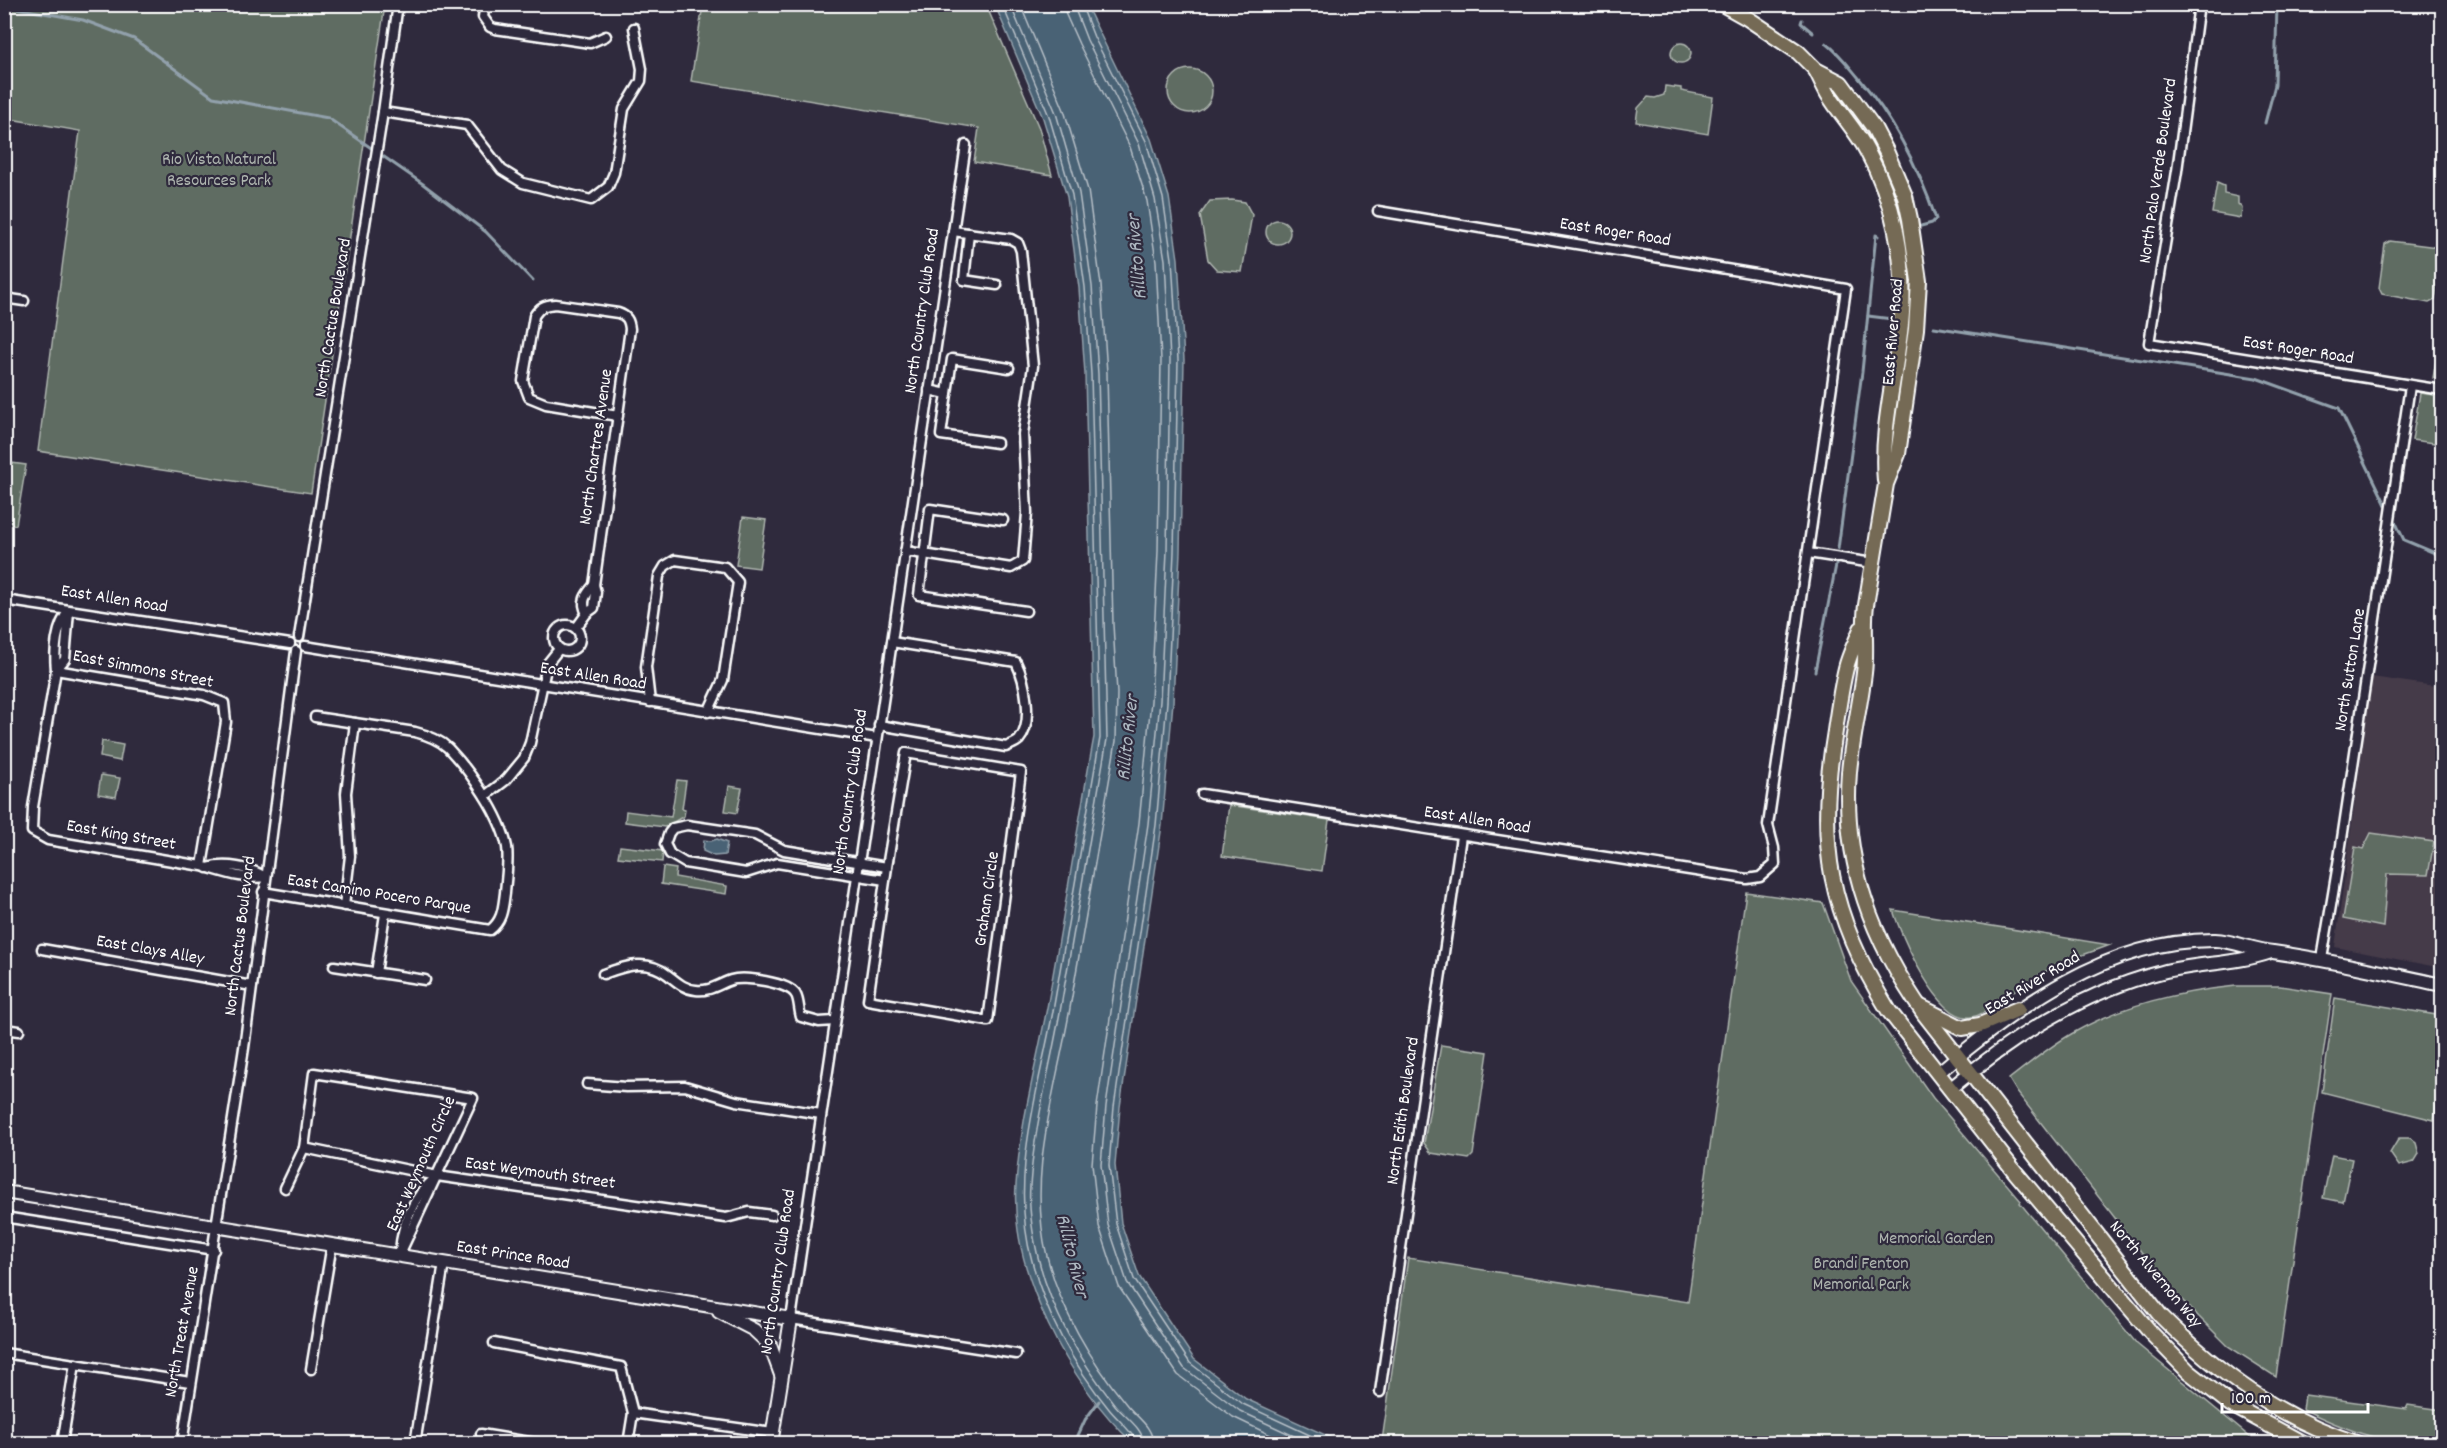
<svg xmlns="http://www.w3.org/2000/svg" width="2447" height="1448" viewBox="0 0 2447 1448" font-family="Dekko,sans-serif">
<rect width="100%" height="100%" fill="#2f2a3d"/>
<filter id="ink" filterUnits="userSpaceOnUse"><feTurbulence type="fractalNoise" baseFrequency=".0167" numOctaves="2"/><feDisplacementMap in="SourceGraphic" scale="12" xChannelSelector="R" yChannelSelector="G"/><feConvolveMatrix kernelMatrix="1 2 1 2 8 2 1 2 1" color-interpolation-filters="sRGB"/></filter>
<g filter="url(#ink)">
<path fill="#453a49" d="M2372 677 2442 687V968L2335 947Z"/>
<g fill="#5f6c62" stroke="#afb6b0" stroke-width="1.5">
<path d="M4 5H385L311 493 38 451 80 131 5 118Z"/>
<path d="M703 5H986L1039 128 1052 175 974 162 979 128 691 81Z"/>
<circle cx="1681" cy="53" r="10"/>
<circle cx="1190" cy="91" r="22"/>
<path d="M1665 86 1681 88V91L1713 97 1708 134 1636 122 1638 108 1648 97 1655 98 1664 95Z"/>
<path d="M2217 183 2224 186V194L2238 197V204L2242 208 2241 218 2212 213Z"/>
<path d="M1232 200 1245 202 1252 215 1242 272 1217 270 1208 260 1200 215 1210 201Z"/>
<circle cx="1278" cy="232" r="12"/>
<path d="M2390 241 2437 247 2442 252 2435 300 2429 303 2382 294 2379 288 2385 244Z"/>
<path d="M2442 326V379L2433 378Z"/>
<path d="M2420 393 2442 396V444L2412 440Z"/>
<path d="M4 462 26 465 16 525 5 523 7 508 5 507Z"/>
<path d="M743 517 766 520 759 568 736 565Z"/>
<path d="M102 741 123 745 120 761 100 757Z"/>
<path d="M101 775 120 778 116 797 98 794Z"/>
<path d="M677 780 686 781 682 809 685 810 684 816 665 827 625 822 626 811 671 817Z"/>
<path d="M729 786 742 788 737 813 725 811Z"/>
<path d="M1229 805 1329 820 1322 871 1222 856Z"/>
<path d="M2371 833 2434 842 2428 875 2387 874 2383 927 2343 919 2355 847 2363 849Z"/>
<path d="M620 846 663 851 662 862 618 857Z"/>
<path d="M663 867 676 869 675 877 727 886 726 894 661 884Z"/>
<path d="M1746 892 1823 903 1851 981 1933 1098 2021 1201 2020 1203 2137 1344 2257 1443 1387 1444 1382 1441 1408 1258 1688 1302Z"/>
<path d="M1893 910 2110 945C2090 953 2068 959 2050 969 2033 978 2018 988 2003 998 1992 1005 1985 1015 1971 1017 1938 1022 1901 936 1893 910Z"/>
<path d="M2236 986H2280L2332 994 2276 1377 2228 1346 2167 1285 2017 1092 2009 1079C2030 1063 2050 1046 2073 1033 2124 1004 2178 992 2236 986Z"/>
<path d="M2335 998 2442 1016V1066L2434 1120 2322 1092Z"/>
<path d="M1441 1045 1488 1052 1473 1155 1469 1159 1431 1153 1424 1143Z"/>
<path d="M2399 1138H2410L2416 1143 2419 1154 2414 1162 2399 1166 2390 1153Z"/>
<path d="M2332 1155 2352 1159 2343 1202 2323 1198Z"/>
<path d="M2305 1395 2406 1409 2408 1405 2442 1410V1443C2432 1444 2420 1444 2410 1444 2375 1441 2333 1424 2303 1409Z"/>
</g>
<g fill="#4a6275" stroke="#92a1ac" stroke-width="1.5">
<path d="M995 5H1086L1151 139 1169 197 1178 259 1184 360 1180 552 1173 702 1162 825 1120 1107 1115 1165 1121 1223 1139 1276 1194 1359 1246 1399 1343 1443H1133C1070 1385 1010 1273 1016 1185 1020 1122 1038 1059 1049 997 1065 910 1078 823 1094 737L1085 374 1079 288 1067 197 1043 118Z"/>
<path d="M717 839 727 843 725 855 714 856 703 851 704 840 711 841Z"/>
</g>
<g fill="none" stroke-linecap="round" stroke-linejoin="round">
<g stroke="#b7c0c8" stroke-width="1.5">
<path d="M1002 4 1049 116 1072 195 1085 287 1091 374 1100 738C1084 829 1069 920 1053 1011 1038 1093 1009 1178 1032 1261 1046 1315 1074 1366 1109 1409 1116 1418 1136 1435 1137 1444"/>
<path d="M1010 4 1056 113 1079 193 1092 286 1098 374 1107 739C1091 830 1076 921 1060 1012 1050 1069 1034 1127 1030 1186 1028 1209 1033 1235 1038 1257 1051 1311 1081 1362 1115 1405 1124 1416 1144 1429 1144 1444"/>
<path d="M1020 4 1064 110 1088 190 1101 285 1107 373 1113 624 1117 693 1116 741C1100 832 1085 923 1069 1014 1055 1094 1027 1175 1047 1256 1061 1311 1091 1361 1126 1404 1136 1417 1153 1426 1153 1444"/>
<path d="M1064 4 1066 15 1079 44 1130 147 1147 201 1156 261 1161 360 1158 551 1151 701 1139 823 1097 1106 1092 1164 1099 1226 1119 1287 1178 1375 1233 1417 1289 1444"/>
<path d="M1073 4 1087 40 1139 144 1155 199 1165 260 1170 360 1167 551 1160 701 1148 824 1106 1106 1101 1165 1108 1225 1127 1282 1184 1368 1240 1411 1311 1444"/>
<path d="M1081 4 1094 37 1146 141 1163 198 1172 259 1178 360 1174 552 1167 702 1156 825 1114 1107 1109 1165 1116 1224 1134 1279 1190 1363 1243 1404 1329 1444"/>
</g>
<g stroke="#92a1ac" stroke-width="3">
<path d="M1808 5V4"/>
<path d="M4 6 83 20 134 39 213 97 328 118 423 184 486 232 533 281"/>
<path d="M1802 20 1801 23 1813 33"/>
<path d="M1826 43C1839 53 1848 65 1858 77 1894 119 1918 166 1936 219L1932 223 1921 226"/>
<path d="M2265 123 2275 85 2277 4"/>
<path d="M1868 316 1892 319"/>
<path d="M1934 327 2256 378 2339 408 2388 509"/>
<path d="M2393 517 2404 540 2442 556"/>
<path d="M1838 549 1862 372 1876 235 1878 236"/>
<path d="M1815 671 1836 565"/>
<path d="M1074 1444 1085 1420 1099 1401"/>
</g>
<defs>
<g id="street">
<path d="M485 4 483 17 490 27 495 29 590 43 606 36"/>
<path d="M2199 4 2177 171 2149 343 2442 390"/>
<path d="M383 112 467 125 502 170 523 183 591 200 608 187 614 173 624 109 641 81 642 69 634 28"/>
<path d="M966 145 791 1319 1016 1354"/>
<path d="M969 233 964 280 997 285"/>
<path d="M4 298 24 301"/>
<path d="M929 390 947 394"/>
<path d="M997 443 941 435 952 359 1009 368"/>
<path d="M1003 520 930 509 919 595 1026 611"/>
<path d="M905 551 1011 568 1023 561 1027 513 1023 434 1033 366 1021 251 1018 243 1011 239 953 231"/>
<path d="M1808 553 1873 563"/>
<path d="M4 600 290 644"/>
<path d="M69 611 65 659 56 670C54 651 56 625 69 611Z"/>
<path d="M587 613C580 602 586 594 594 585"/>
<circle cx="567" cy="638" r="13"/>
<path d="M576 628 587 613 594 608 596 592 594 585 630 329C629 320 627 316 618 313L555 304C544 305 540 307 534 316L523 381 529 397 546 404 618 416"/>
<path d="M299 637 383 112 398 4"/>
<path d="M305 646 877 738"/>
<path d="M650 702 646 667 659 576 665 566 675 560 725 567 738 582 723 680 708 712"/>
<path d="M879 725 1006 747C1010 745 1016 743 1019 740 1034 723 1025 680 1016 662L892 642"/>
<path d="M906 753 1021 772 988 1021 868 1000 887 867Z"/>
<path d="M1202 794 1747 879 1760 877 1775 864 1774 848 1768 825 1846 289 1378 211"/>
<path d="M485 796 506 780 524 758 530 743 547 664 559 649"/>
<path d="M202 866 226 722 224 703 204 695 56 670 33 807 32 831 48 840 202 866C224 872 243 880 266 877 249 867 226 863 207 868"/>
<path d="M885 880 777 863 746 873 685 863 670 854 665 844 669 833 673 828 687 825 755 835 784 850 887 867"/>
<path d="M263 892 490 930C503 920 503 907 505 893 506 878 509 861 507 847 501 815 470 771 448 748 439 739 427 735 415 732L315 717"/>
<path d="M344 906 350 856 346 793 355 723"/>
<path d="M42 949 252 986"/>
<path d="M2322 959 2340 852 2410 386"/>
<path d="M334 966 425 980"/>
<path d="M376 973 385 914"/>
<path d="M603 974C626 966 647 958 668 975 677 982 684 989 696 990 709 992 719 984 731 980 743 976 789 982 796 995 799 1000 799 1011 801 1017L819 1022 835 1021"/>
<path d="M4 1029 19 1031"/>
<path d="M587 1084 626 1087 685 1086 736 1101 821 1114"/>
<path d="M285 1188 304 1148"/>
<path d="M4 1217 214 1250"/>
<path d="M400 1251C402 1224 414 1195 435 1178"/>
<path d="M399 1256 473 1098 314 1073 304 1148 437 1176 726 1218 749 1212 772 1215"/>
<path d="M494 1343 621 1367 633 1413 773 1433"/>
<path d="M4 1353 190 1382"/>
<path d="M311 1369 332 1244"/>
<path d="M1380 1392 1461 836"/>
<path d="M481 1434 542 1444"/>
<path d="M62 1444 75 1364"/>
<path d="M182 1444 244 1048 296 651"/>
<path d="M415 1444 444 1263"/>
<path d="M628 1444 633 1413"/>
</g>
<g id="secondary">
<path d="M1938 1073C2015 1008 2108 939 2215 940 2235 941 2253 950 2273 952 2330 960 2386 973 2442 985"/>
<path d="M1950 1089C2011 1038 2085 991 2162 972 2198 963 2236 964 2271 952"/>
<path d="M4 1192 791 1319 771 1444"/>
<path d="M719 1312 754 1330 770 1345 781 1375"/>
</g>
<g id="primary">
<path d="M1722 4 1747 18 1798 52 1816 70 1841 83 1874 128 1886 151 1905 196 1910 219 1919 281 1916 329 1898 454 1886 484 1866 605C1863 627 1867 650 1864 673 1860 706 1852 739 1849 772 1842 863 1873 942 1925 1015L2160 1315C2217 1372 2281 1420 2359 1444"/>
<path d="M1816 70C1820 78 1824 87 1828 94 1840 114 1856 130 1867 151 1894 200 1905 258 1902 313 1898 369 1880 425 1885 481"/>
<path d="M1861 629C1856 642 1849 655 1846 668 1841 688 1838 710 1835 731 1816 843 1829 914 1889 1011L2016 1173 2151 1333 2188 1371 2230 1404 2304 1444"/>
<path d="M1921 1007 1962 1028 1980 1025 2018 1009"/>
</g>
</defs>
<use href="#street" stroke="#fff" stroke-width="13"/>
<use href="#secondary" stroke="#fff" stroke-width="16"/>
<use href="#primary" stroke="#fff" stroke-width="18"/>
<use href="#street" stroke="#2f2a3d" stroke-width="8"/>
<use href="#secondary" stroke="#2f2a3d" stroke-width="12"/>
<use href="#primary" stroke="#756b55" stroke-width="14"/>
</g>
</g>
<g text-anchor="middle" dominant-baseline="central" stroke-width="4.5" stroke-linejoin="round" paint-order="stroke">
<g font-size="18" fill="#afb6b0" stroke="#2f2a3d">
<text x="219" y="160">Rio Vista Natural<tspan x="219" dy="21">Resources Park</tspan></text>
<text x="1936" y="1239">Memorial Garden</text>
<text x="1861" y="1264">Brandi Fenton<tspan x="1861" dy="21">Memorial Park</tspan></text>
</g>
<g font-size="18" fill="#fff" stroke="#2f2a3d">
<text transform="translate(2159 171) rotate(-82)">North Palo Verde Boulevard</text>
<text transform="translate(1615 233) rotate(9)">East Roger Road</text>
<text transform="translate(923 311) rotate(-82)">North Country Club Road</text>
<text transform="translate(334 318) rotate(-81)">North Cactus Boulevard</text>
<text transform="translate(1894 332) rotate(-85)">East River Road</text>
<text transform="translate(2298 351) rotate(9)">East Roger Road</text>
<text transform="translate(597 447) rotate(-82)">North Chartres Avenue</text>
<text transform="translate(114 600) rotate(9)">East Allen Road</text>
<text transform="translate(143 670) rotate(11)">East Simmons Street</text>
<text transform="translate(2351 670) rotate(-81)">North Sutton Lane</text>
<text transform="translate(593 677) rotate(9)">East Allen Road</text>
<text transform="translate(851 792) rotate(-82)">North Country Club Road</text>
<text transform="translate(1477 821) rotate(9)">East Allen Road</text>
<text transform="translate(121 836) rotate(10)">East King Street</text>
<text transform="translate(379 895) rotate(9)">East Camino Pocero Parque</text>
<text transform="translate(988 899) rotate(-82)">Graham Circle</text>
<text transform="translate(241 936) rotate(-83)">North Cactus Boulevard</text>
<text transform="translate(150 951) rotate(10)">East Clays Alley</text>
<text transform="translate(2033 984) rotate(-31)">East River Road</text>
<text transform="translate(1404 1111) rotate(-82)">North Edith Boulevard</text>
<text transform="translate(422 1164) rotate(-66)">East Weymouth Circle</text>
<text transform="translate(540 1174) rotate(8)">East Weymouth Street</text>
<text transform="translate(513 1256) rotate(9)">East Prince Road</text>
<text transform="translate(779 1272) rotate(-82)">North Country Club Road</text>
<text transform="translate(2155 1275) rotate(50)">North Alvernon Way</text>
<text transform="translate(183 1332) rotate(-80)">North Treat Avenue</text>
</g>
<g font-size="20" font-style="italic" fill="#aeb8c1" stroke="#2f2a3d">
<text transform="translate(1138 257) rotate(-95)">Rillito River</text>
<text transform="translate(1129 738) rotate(-84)">Rillito River</text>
<text transform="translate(1071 1256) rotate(76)">Rillito River</text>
</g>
</g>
<rect width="2447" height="1448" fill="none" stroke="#2f2a3d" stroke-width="24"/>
<rect x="12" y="12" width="2423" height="1424" fill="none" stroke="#fff" stroke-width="2" filter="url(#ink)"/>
<path d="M2222 1403v9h146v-9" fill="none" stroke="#ffffff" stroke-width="3"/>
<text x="2231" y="1403" font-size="18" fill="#ffffff" stroke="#2f2a3d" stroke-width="4.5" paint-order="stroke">100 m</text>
</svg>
